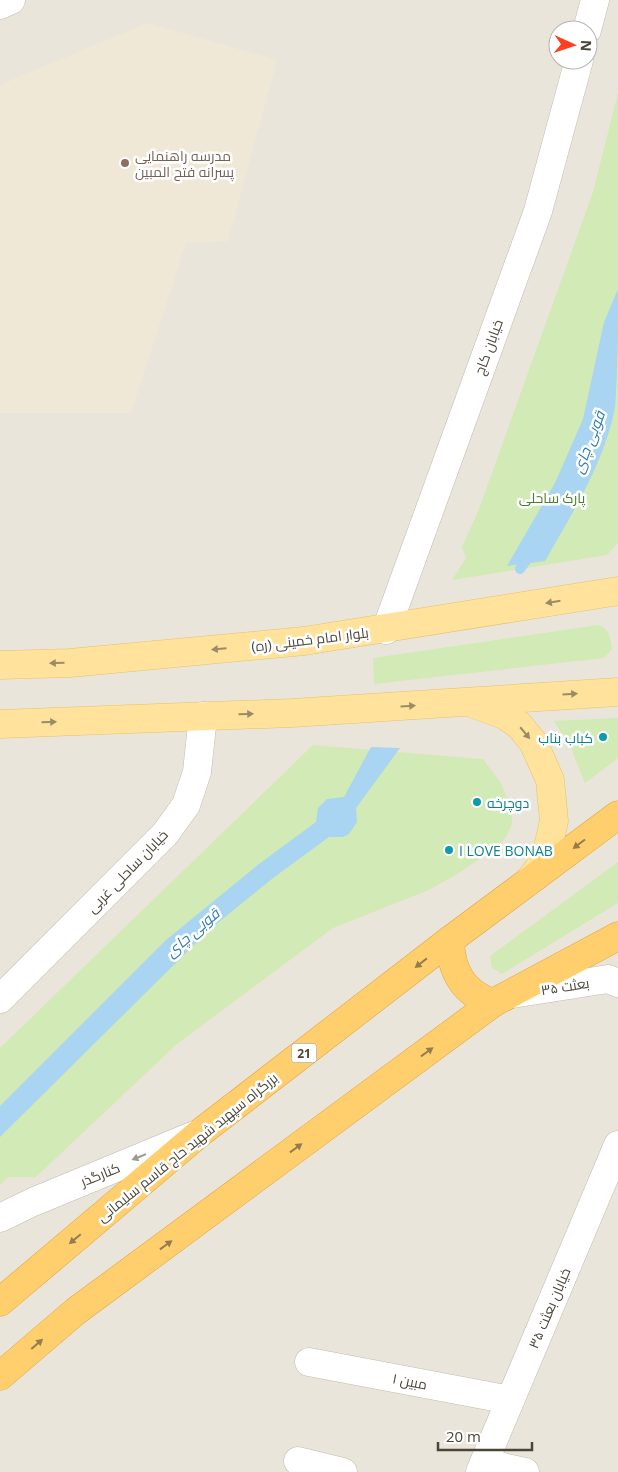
<svg xmlns="http://www.w3.org/2000/svg" width="618" height="1472" viewBox="0 0 618 1472" font-family="'Open Sans',Cairo,sans-serif">
<rect width="100%" height="100%" fill="#f6f3ec"/>
<path fill="#eae5da" fill-rule="evenodd" d="M0 0H618V1472H0ZM558 30H588V60H558Z"/>
<path fill="#efe8d6" d="M147 23 277 60 228 241 186 243 131 413H0V85Z"/>
<g fill="#d2eab5">
<path d="M618 93V543L607 555 452 580 466 558 462 547 479 509 593 192Z"/>
<path d="M598 625C610 629 610 637 612 649L604 658 374 684 373 658Z"/>
<path d="M618 718V758L585 783 570 746 554 721Z"/>
<path d="M313 745 483 759 501 783 512 811V824L506 837 498 846 459 873 429 890 333 928 177 1044 36 1177H9L0 1185V1048Z"/>
<path d="M618 862V903L502 974 492 968 490 956Z"/>
</g>
<g fill="#a9d4f2">
<path d="M618 289C618 327 618 370 615 408 604 464 572 513 545 561L507 566 555 483 583 419 604 322Z"/>
<path d="M371 747 400 748 356 808 357 822 349 834 343 837H329L273 878 208 931 0 1137V1106L166 940 259 864 316 822 318 808 327 799 344 797Z"/>
</g>
<g fill="none" stroke-linecap="round" stroke-linejoin="round">
<path stroke="#a9d4f2" stroke-width="10" d="M520 569 531 554"/>
<defs>
<g id="minor">
<path d="M0 5 11 0"/>
<path d="M587 30 595 0"/>
<path d="M386 630 538 211 579 60"/>
<path d="M512 994 608 979 618 983"/>
<path d="M0 999 165 834 186 805 197 772 203 716"/>
<path d="M0 1218 33 1202 195 1135"/>
<path d="M309 1362 510 1400"/>
<path d="M298 1461 343 1472"/>
<path d="M484 1463 525 1472"/>
<path d="M480 1472 618 1145"/>
</g>
<g id="major">
<path d="M0 665 70 663 304 641 618 591"/>
<path d="M474 704 504 715 519 725 533 742 550 780 554 821 545 860 528 882"/>
<path d="M0 724 292 713 618 692"/>
</g>
<g id="highway">
<path d="M450 940C451 971 463 993 493 1003"/>
<path d="M0 1302 201 1132 450 940 618 815"/>
<path d="M0 1376 76 1311 493 1003 618 936"/>
</g>
</defs>
<use href="#minor" stroke="#c2bbae" stroke-width="29"/>
<use href="#major" stroke="#e6c16a" stroke-width="29"/>
<use href="#highway" stroke="#e0a43c" stroke-width="29"/>
<use href="#minor" stroke="#fff" stroke-width="28"/>
<use href="#major" stroke="#ffe39c" stroke-width="28"/>
<use href="#highway" stroke="#ffcf6e" stroke-width="28"/>
</g>
<defs><path id="oneway-solid" d="M-6-.8H1V-3.2L6.5 0L1 3.2V.8H-6Z" transform="scale(1.25)"/></defs>
<g fill="#9c8c66">
<use href="#oneway-solid" transform="translate(553 602) rotate(171)"/>
<use href="#oneway-solid" transform="translate(219 649) rotate(175)"/>
<use href="#oneway-solid" transform="translate(57 663) rotate(178)"/>
<use href="#oneway-solid" transform="translate(570 694) rotate(-4)"/>
<use href="#oneway-solid" transform="translate(408 706) rotate(-3)"/>
<use href="#oneway-solid" transform="translate(246 714) rotate(-2)"/>
<use href="#oneway-solid" transform="translate(49 722) rotate(-2)"/>
<use href="#oneway-solid" transform="translate(525 733) rotate(50)"/>
</g>
<g fill="#937c4e">
<use href="#oneway-solid" transform="translate(579 844) rotate(143)"/>
<use href="#oneway-solid" transform="translate(421 963) rotate(142)"/>
<use href="#oneway-solid" transform="translate(427 1052) rotate(-36)"/>
<use href="#oneway-solid" transform="translate(296 1148) rotate(-36)"/>
<use href="#oneway-solid" transform="translate(75 1239) rotate(140)"/>
<use href="#oneway-solid" transform="translate(166 1245) rotate(-36)"/>
<use href="#oneway-solid" transform="translate(37 1344) rotate(-41)"/>
</g>
<use fill="#9c9892" href="#oneway-solid" transform="translate(139 1157) rotate(158)"/>
<circle fill="#8d6e63" stroke="#fff" stroke-width="2" cx="125" cy="163" r="5"/>
<g fill="#0f9aa8" stroke="#fff" stroke-width="2">
<circle cx="603" cy="737" r="5"/>
<circle cx="477" cy="802" r="5"/>
<circle cx="449" cy="850" r="5"/>
</g>
<g text-anchor="middle" dominant-baseline="central" stroke-width="5" stroke-linejoin="round" paint-order="stroke">
<rect fill="#fff" stroke="#817c74" stroke-width="1" x="291.5" y="1043.5" width="25" height="19" rx="4"/>
<g font-size="12" font-weight="bold" fill="#4b4439">
<text x="304" y="1053">21</text>
</g>
<g font-size="14" fill="#785e54" stroke="#fff" text-anchor="start">
<text x="135" y="155">مدرسه راهنمایی<tspan x="135" dy="16">پسرانه فتح المبین</tspan></text>
</g>
<g font-size="14" fill="#4b4439" stroke="#fff">
<text transform="translate(488 347) rotate(-70)">خیابان کاج</text>
<text transform="translate(310 639) rotate(-7)">بلوار امام خمینی (ره)</text>
<text transform="translate(127 871) rotate(-46)">خیابان ساحلی غربی</text>
<text transform="translate(565 986) rotate(-9)">بعثت ۳۵</text>
<text transform="translate(187 1147) rotate(-39)">بزرگراه سپهبد شهید حاج قاسم سلیمانی</text>
<text transform="translate(100 1174) rotate(-22)">کنارگذر</text>
<text transform="translate(549 1308) rotate(-67)">خیابان بعثت ۳۵</text>
<text transform="translate(410 1381) rotate(11)">مبین ۱</text>
</g>
<g font-size="14" fill="#4a7f2a" stroke="#fff">
<text x="552" y="497">پارک ساحلی</text>
</g>
<g font-size="14" fill="#0d838f" stroke="#fff" text-anchor="start">
<text x="593" y="737" text-anchor="end">کباب بناب</text>
<text x="487" y="802">دوچرخه</text>
<text x="459" y="850">I LOVE BONAB</text>
</g>
<g font-size="15" font-style="italic" fill="#2e7ab2" stroke="#fff">
<text transform="translate(588 442) rotate(-69)">قوبی چای</text>
<text transform="translate(192 932) rotate(-41)">قوبی چای</text>
</g>
</g>
<g transform="translate(573 45) rotate(93)"><circle r="24" fill="#ffffff" stroke="#b7b4b0"/>
<path d="M0-4L9 19L0 12L-9 19Z" fill="#fc3f1d"/>
<text y="-8" font-size="14" font-weight="bold" text-anchor="middle" fill="#4b4439">N</text>
</g>
<path d="M438 1442v8h94v-8" fill="none" stroke="#4b4439" stroke-width="2.5"/>
<text x="446" y="1442" font-size="15" fill="#4b4439" stroke="#ffffff" stroke-width="4" paint-order="stroke">20 m</text>
</svg>
